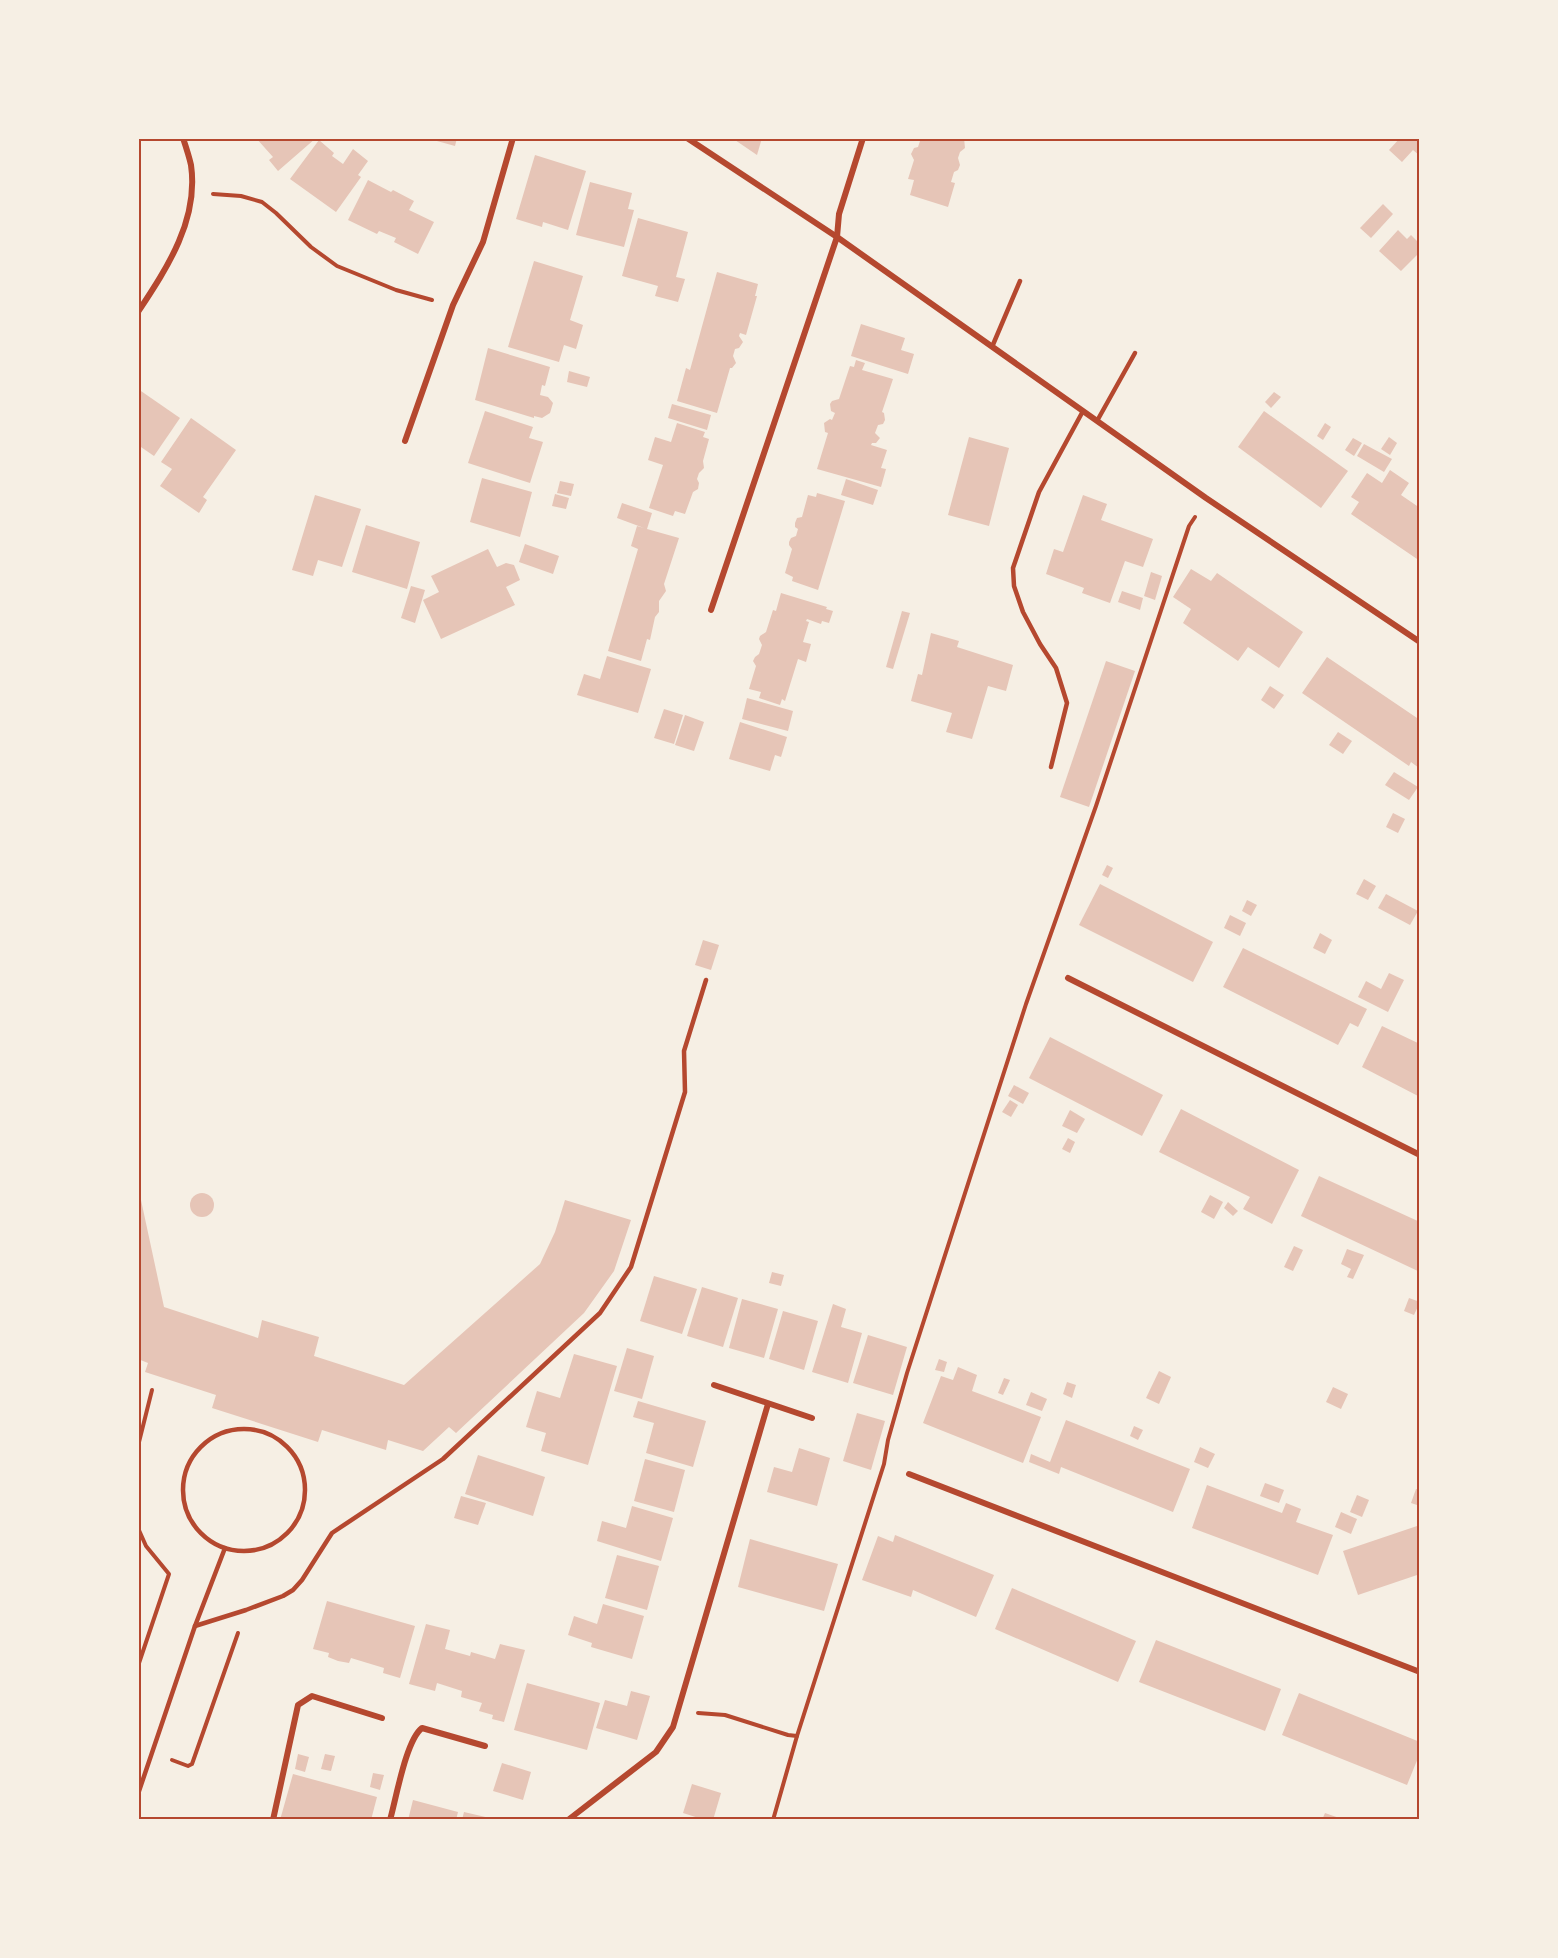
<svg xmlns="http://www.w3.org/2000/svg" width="1558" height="1958" viewBox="0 0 1558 1958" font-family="Raleway,sans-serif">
<rect width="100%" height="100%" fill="#f6efe4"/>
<g fill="#e6c5b7">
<path d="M256 138H316L278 171 269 160 273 157Z"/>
<path d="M426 138H457L455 146Z"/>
<path d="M732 138H762L757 155Z"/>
<path d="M921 138H964L965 148 960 152 958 158 960 165 958 170 954 172 951 182 955 183 948 207 910 195 914 180 908 179 914 160 911 154 914 148 918 147Z"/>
<path d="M1400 138H1420V156L1413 150 1402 162 1389 150Z"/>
<path d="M319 140 334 153 332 156 343 164 353 149 368 161 358 175 361 177 336 212 290 179Z"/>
<path d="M535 155 586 171 568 230 543 222 542 227 516 219Z"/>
<path d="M368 180 391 192 393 190 414 201 409 210 434 222 418 254 394 242 396 238 379 231 377 234 348 220Z"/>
<path d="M590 182 632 193 628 209 634 210 624 247 576 235Z"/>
<path d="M1383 204 1393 214 1371 238 1360 228Z"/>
<path d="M638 218 688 232 676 277 685 279 678 302 655 296 658 286 622 276Z"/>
<path d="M1398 230 1407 239 1411 235 1420 244V252L1401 271 1379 251Z"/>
<path d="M534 261 583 276 570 320 583 325 576 349 564 345 559 362 508 347Z"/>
<path d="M717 272 758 284 755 296H757L746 335 740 333 739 336 743 342 739 348 735 349 733 356 736 363 732 368H730L717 413 677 401 686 368 690 370Z"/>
<path d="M861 324 905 338 901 350 914 354 908 374 851 356Z"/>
<path d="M488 348 550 367 545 386 542 385 540 395 548 397 553 403 550 413 542 418 534 416V418L475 400Z"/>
<path d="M856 360 865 363 862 370 893 379 882 412 884 413 885 420 883 424 878 425 875 433 880 438 876 443H872L871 445 887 450 881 468 886 469 881 487 817 469 828 433 825 432 824 423 830 419 832 420 835 413 831 411 830 404 832 401 839 399 850 366 854 367Z"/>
<path d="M569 371 590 377 587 387 567 382Z"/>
<path d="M138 389 180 418 154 456 138 445Z"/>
<path d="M1274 392 1281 397 1271 408 1265 402Z"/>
<path d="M672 404 711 415 707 430 668 418Z"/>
<path d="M485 411 533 427 529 438 543 442 530 483 468 463Z"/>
<path d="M1264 411 1348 471 1321 508 1238 447Z"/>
<path d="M191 418 236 450 203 497 207 500 199 513 160 486 172 469 161 462Z"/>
<path d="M677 423 705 432 703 437 709 439 703 461 704 468 699 473 697 479 699 483 698 489 693 492 685 514 675 511 673 516 649 508 663 465 648 460 655 437 671 442Z"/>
<path d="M1325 423 1331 427 1323 440 1317 436Z"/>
<path d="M969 437 1009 448 989 526 948 515Z"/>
<path d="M1389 437 1397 443 1390 455 1381 449Z"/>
<path d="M1353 438 1362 443 1354 456 1345 450Z"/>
<path d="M1364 444 1392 459 1384 472 1357 456Z"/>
<path d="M1390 470 1409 483 1401 495 1420 508V561L1351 514 1359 502 1351 497 1367 473 1382 483Z"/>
<path d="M482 478 532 492 520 537 470 522Z"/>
<path d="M846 479 878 490 873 505 841 495Z"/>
<path d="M560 481 574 484 571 496 557 493Z"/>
<path d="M817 493 845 501 818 590 792 581 793 577 785 573 792 549 789 545V542L791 538 796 536 798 529 795 527V523L797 518 802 517 808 495 816 497Z"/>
<path d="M555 494 569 498 566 509 552 506Z"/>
<path d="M315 495 361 509 342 567 318 560 313 576 292 570Z"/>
<path d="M1083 495 1107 504 1101 520 1153 539 1143 567 1125 561 1110 603 1082 593 1084 588 1046 574 1054 549 1063 552Z"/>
<path d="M622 503 652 513 647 529 679 538 664 584 666 591 659 601V612L655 617 650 640 647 639 641 661 608 651 638 549 631 546 637 526 644 528 617 518Z"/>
<path d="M366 525 420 542 407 589 352 572Z"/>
<path d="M525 544 559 556 553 574 519 562Z"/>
<path d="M488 549 497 567 506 563 514 565 520 580 506 587 515 605 441 639 423 600 439 592 431 576Z"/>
<path d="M1191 569 1211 581 1217 573 1303 632 1279 668 1248 647 1238 661 1183 623 1191 609 1173 597Z"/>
<path d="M1151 572 1162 576 1155 600 1144 596Z"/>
<path d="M411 586 425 590 415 623 401 618Z"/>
<path d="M1122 591 1143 598 1140 610 1118 602Z"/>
<path d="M781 593 827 607 826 609 833 611 829 623 822 621 821 624 807 619 806 621 809 622 803 642 811 644 806 662 798 659 785 701 782 699 780 705 759 698 761 692 749 689 756 666 753 661 755 657 759 654 762 645 759 639 760 636 766 632 773 610 776 611Z"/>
<path d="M902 611 910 613 893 669 886 667Z"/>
<path d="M931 633 959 641 957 647 1013 665 1006 691 988 686 972 739 946 732 952 713 911 701 918 674 922 675Z"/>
<path d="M607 656 651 669 638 713 577 695 584 674 600 679Z"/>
<path d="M1327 657 1420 720 1419 768 1411 762 1409 766 1302 693Z"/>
<path d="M1106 661 1135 671 1089 807 1060 797Z"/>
<path d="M1270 686 1284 695 1274 709 1261 700Z"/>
<path d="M747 698 793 711 788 731 742 719Z"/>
<path d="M664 709 683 715 674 744 654 738Z"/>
<path d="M685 715 704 722 694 751 675 745Z"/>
<path d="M740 722 787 737 781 757 775 755 770 771 729 759Z"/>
<path d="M1338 732 1352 741 1343 754 1329 745Z"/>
<path d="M1394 772 1418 787 1409 800 1385 785Z"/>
<path d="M1393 813 1405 819 1398 833 1386 827Z"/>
<path d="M1107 865 1113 868 1108 878 1102 875Z"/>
<path d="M1364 879 1376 886 1368 900 1356 894Z"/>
<path d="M1100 884 1213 942 1193 982 1079 925Z"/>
<path d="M1386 894 1418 911 1410 925 1378 908Z"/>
<path d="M1247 900 1257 905 1251 916 1242 911Z"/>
<path d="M1230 915 1246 923 1240 936 1224 928Z"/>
<path d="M1320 933 1332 940 1325 954 1313 948Z"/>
<path d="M703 940 719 945 711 970 695 965Z"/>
<path d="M1243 948 1367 1009 1358 1027 1350 1023 1338 1045 1223 987Z"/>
<path d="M1389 973 1404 980 1388 1012 1358 997 1366 981 1381 989Z"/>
<path d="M1382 1026 1420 1044V1097L1362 1067Z"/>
<path d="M1050 1037 1163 1095 1142 1136 1029 1078Z"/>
<path d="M1014 1085 1029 1093 1023 1104 1008 1096Z"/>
<path d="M1010 1100 1018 1105 1011 1117 1002 1112Z"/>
<path d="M1181 1109 1299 1170 1272 1224 1243 1209 1250 1197 1159 1152Z"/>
<path d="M1070 1110 1085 1119 1077 1133 1062 1126Z"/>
<path d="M1068 1138 1075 1142 1070 1153 1062 1149Z"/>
<path d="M1319 1176 1420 1222V1272L1301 1216Z"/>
<path d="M138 1186 164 1307 258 1338 262 1320 319 1337 314 1356 404 1385 540 1264 555 1232 565 1200 631 1220 614 1271 584 1313 456 1433 449 1427 423 1451 388 1440 386 1450 322 1430 318 1442 212 1408 216 1395 145 1372 148 1363 138 1359Z"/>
<circle cx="202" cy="1205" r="12"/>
<path d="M1210 1195 1223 1202 1214 1219 1201 1212Z"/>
<path d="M1228 1202 1238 1211 1233 1216 1224 1208Z"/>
<path d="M1294 1246 1303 1250 1293 1271 1284 1267Z"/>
<path d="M1347 1249 1364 1255 1353 1279 1347 1277 1351 1269 1341 1264Z"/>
<path d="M772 1272 784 1275 781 1286 769 1283Z"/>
<path d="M654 1276 697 1289 682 1334 640 1321Z"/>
<path d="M702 1287 738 1298 723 1347 687 1336Z"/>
<path d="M1409 1298 1420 1302 1414 1315 1404 1311Z"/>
<path d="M742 1299 778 1309 764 1358 729 1348Z"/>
<path d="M833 1304 846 1309 841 1327 862 1333 848 1383 812 1372Z"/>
<path d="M783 1311 818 1321 804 1370 769 1359Z"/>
<path d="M868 1335 907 1347 893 1395 853 1383Z"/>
<path d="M627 1348 654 1356 642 1399 614 1391Z"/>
<path d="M574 1354 617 1366 588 1465 541 1451 546 1433 526 1427 537 1391 560 1398Z"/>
<path d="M939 1359 947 1362 944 1372 935 1370Z"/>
<path d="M958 1367 977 1375 972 1391 1041 1417 1023 1463 923 1423 941 1376 953 1380Z"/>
<path d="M1159 1371 1171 1377 1159 1404 1146 1398Z"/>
<path d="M1004 1378 1010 1380 1003 1395 998 1393Z"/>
<path d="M1067 1382 1076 1385 1072 1398 1063 1394Z"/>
<path d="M1333 1387 1348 1394 1341 1409 1326 1402Z"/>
<path d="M1031 1392 1047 1399 1042 1411 1026 1405Z"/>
<path d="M638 1401 706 1421 693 1467 646 1453 654 1423 633 1417Z"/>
<path d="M857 1413 885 1421 871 1470 843 1461Z"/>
<path d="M1066 1420 1190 1469 1173 1512 1061 1467 1059 1474 1029 1462 1031 1454 1050 1462Z"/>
<path d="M1134 1426 1143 1430 1138 1440 1130 1436Z"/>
<path d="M1200 1447 1215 1454 1208 1468 1194 1462Z"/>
<path d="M799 1448 830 1458 817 1506 767 1492 774 1467 792 1472Z"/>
<path d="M478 1455 545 1477 533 1516 465 1494Z"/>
<path d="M645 1459 685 1470 674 1512 634 1501Z"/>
<path d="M1265 1483 1284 1490 1279 1503 1260 1496Z"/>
<path d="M1207 1485 1282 1513 1286 1503 1301 1509 1296 1522 1333 1535 1318 1575 1192 1528Z"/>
<path d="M1416 1489 1420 1490V1506L1411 1503Z"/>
<path d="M1357 1495 1369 1500 1362 1517 1350 1512Z"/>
<path d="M461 1496 486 1503 478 1525 454 1518Z"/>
<path d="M632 1506 673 1518 661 1561 597 1541 602 1521 626 1528Z"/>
<path d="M1341 1512 1357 1519 1351 1534 1335 1527Z"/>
<path d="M1420 1525V1574L1358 1595 1343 1551Z"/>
<path d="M895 1535 994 1575 976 1617 913 1590 911 1597 862 1580 878 1536 893 1542Z"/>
<path d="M750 1539 838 1564 824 1611 738 1587Z"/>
<path d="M617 1555 659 1566 647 1610 605 1598Z"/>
<path d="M1012 1588 1136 1641 1118 1682 995 1629Z"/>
<path d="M327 1601 415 1626 400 1678 383 1673 384 1668 351 1658 349 1663 338 1661 328 1657 329 1653 313 1649Z"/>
<path d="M603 1604 644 1616 632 1659 591 1647 592 1643 568 1635 574 1616 597 1624Z"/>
<path d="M426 1624 450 1630 445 1649 470 1656 471 1652 495 1659 500 1644 525 1650 504 1722 492 1719 493 1715 479 1711 482 1703 461 1697 462 1691 437 1683 435 1691 409 1684Z"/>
<path d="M1156 1640 1281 1689 1265 1731 1139 1682Z"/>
<path d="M527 1683 600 1703 587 1750 514 1730Z"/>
<path d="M631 1691 650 1696 637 1740 596 1728 605 1700 627 1706Z"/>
<path d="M1299 1693 1420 1742V1753L1407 1785 1282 1735Z"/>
<path d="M298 1754 309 1757 305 1772 295 1769Z"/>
<path d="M325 1754 335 1756 331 1771 321 1769Z"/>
<path d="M502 1763 531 1772 523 1800 493 1791Z"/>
<path d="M373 1773 384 1775 380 1790 370 1787Z"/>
<path d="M293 1774 377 1797 371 1820H280Z"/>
<path d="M692 1784 721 1793 713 1820H705L683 1813Z"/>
<path d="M413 1800 458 1812 456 1820H408Z"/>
<path d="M464 1812 494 1819V1820H462Z"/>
<path d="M1325 1813 1345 1820H1322Z"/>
</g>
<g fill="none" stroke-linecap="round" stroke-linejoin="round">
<g stroke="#b5482f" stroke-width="4">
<path d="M213 194 241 196 262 202 276 213 311 247 337 266 396 290 432 300"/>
<path d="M138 1446 152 1390"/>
<path d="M138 1528 146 1546 169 1574 138 1666"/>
<path d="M698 1713 725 1715 788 1735 797 1736"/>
<path d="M172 1760 188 1766 192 1764 238 1633"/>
<path d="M773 1820 797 1736 884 1464 888 1440 907 1373 1026 1004 1096 806 1189 526 1195 517"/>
</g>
<g stroke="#b5482f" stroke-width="4.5">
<path d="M992 347 1020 281"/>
<path d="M1097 421 1135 353"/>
<path d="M1051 767 1067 703 1056 668 1040 644 1023 612 1014 586 1013 568 1039 492 1083 411"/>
<circle cx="244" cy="1490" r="61"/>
<path d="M195 1626 246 1610 283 1596 293 1590 302 1580 332 1533 443 1459 600 1313 631 1267 685 1092 684 1051 706 980"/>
<path d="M138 1794 195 1626 225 1548"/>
</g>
<g stroke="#b5482f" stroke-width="6">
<path d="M687 138 837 237 1206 498 1420 642"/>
<path d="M138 312C167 268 199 220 191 165 189 156 186 147 183 138"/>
<path d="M405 441 453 305 483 242 513 138"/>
<path d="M711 610 837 237 839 214 863 138"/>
<path d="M1068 978 1420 1155"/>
<path d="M714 1385 812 1418"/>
<path d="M909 1474 1420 1672"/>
<path d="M273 1820 298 1705 312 1696 382 1718"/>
<path d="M390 1820C396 1799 406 1740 422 1728L485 1746"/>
<path d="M568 1820 656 1752 673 1727 768 1404"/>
</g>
</g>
<rect width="1558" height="1958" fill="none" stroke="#f6efe4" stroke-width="279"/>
<rect x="140" y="140" width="1278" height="1678" fill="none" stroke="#b5482f" stroke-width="2"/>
</svg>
